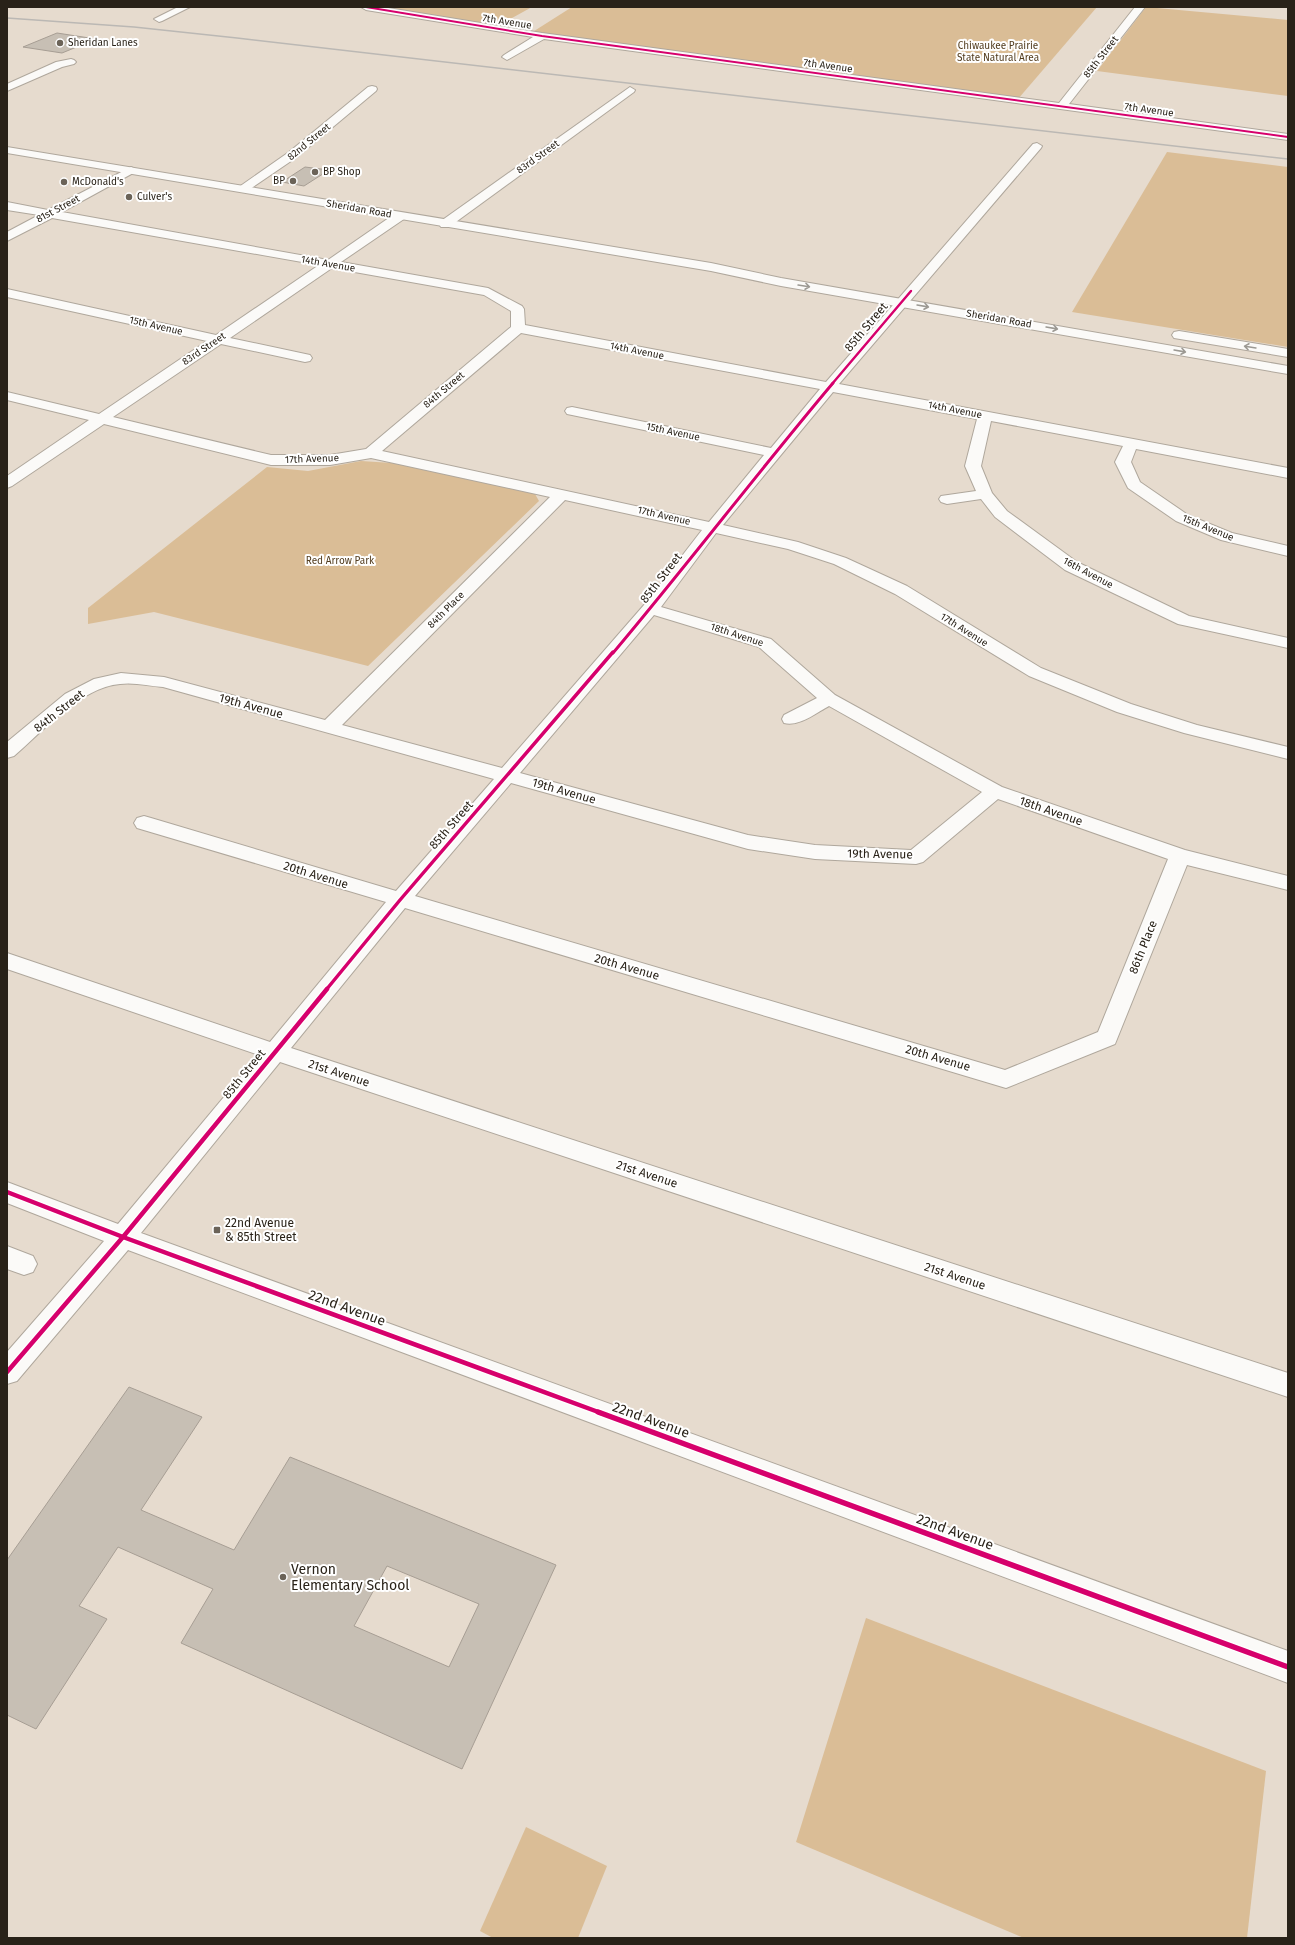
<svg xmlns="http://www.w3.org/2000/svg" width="1295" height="1945" viewBox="0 0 1295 1945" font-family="'Fira Sans',sans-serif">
<rect width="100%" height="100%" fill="#e6dbce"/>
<g fill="#dabd96">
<path d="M375 7H532L496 27Z"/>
<path d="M572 7H1097L1018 99 531 33Z"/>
<path d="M1146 7 1288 20V96L1097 71Z"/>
<path d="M1167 152 1288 167V347L1072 312Z"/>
<path d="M361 461 392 463 535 494 539 501 368 666 154 612 88 624V608L267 467 308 471Z"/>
<path d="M866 1618 1266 1771 1247 1938H1024L796 1842Z"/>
<path d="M526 1827 607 1866 578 1938H493L480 1931Z"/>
</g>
<g fill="#c7bfb4" stroke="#a79e94" fill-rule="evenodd">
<path d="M57 33 96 39 62 53 23 47Z"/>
<path d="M305 167 329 170 304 186 282 182Z"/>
<path d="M129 1387 202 1417 141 1510 234 1550 290 1457 556 1565 462 1769 181 1643 213 1589 118 1547 79 1606 107 1619 36 1729 7 1715V1560ZM387 1566 479 1604 449 1667 354 1626Z"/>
</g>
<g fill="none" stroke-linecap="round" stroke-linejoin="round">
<defs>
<g id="minor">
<path d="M178 7H190L162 21 159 22 154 19Z"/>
<path d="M361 7H382L542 33 1059 103 1135 7H1145L1069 104 1288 134V140L544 39 507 60 502 57 504 55 533 37 366 10Z"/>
<path d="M71 59 74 60 76 62 74 64 62 67 7 91V84L56 62Z"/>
<path d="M372 86 376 87 377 89 376 91 297 157 247 191H239L237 189 239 187 289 152 368 87Z"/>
<path d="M630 87 635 90 634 92 449 227H441L439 224 441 221Z"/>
<path d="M1037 143 1042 146 1041 148 839 384 1288 468V478L1136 449 1131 462 1140 482 1188 515 1232 533 1288 546V556L1221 540 1176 521 1128 488 1115 462 1123 446 991 421 981 466 992 493 1007 511 1077 562 1189 616 1288 638V648L1178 624 1065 570 995 517 981 499 947 504 941 502 939 499 941 496 976 491 965 466 977 419 833 392 723 525 798 542 846 558 907 586 1041 668 1131 704 1197 725 1288 747V759L1184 733 1117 712 1029 676 895 594 834 564 788 549 716 533 661 607 771 639 835 695 1002 787 1185 850 1288 876V890L1187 865 1115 1044 1006 1088 405 908 291 1048 1288 1373V1397L280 1062 141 1233 1288 1651V1683L128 1250 17 1381 7 1384V1352L104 1241 7 1203V1182L118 1224 259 1055 7 969V953L270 1042 386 902 137 828 134 823 137 818 144 816 151 818 396 891 494 779 163 687C149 686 134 682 120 684 81 687 42 732 14 756L7 758V742L65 694 94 679 121 673 164 677 325 720 550 497 371 458 330 465H271L104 424 12 486 7 488V476L89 420 7 400V392L99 414 207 341 7 297V289L216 335 319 265 52 218 7 241V232L39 215 7 210V202L48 210 131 167 137 170 135 172 62 212 328 260 396 213 400 212 406 216 404 219 341 262 488 288 522 306 524 309 525 325 826 382 1033 144ZM332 268 484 295 511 311V327L366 449 330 455H271L113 417 221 344 305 362 310 361 312 358 310 355 230 338ZM521 333 820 389 771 448 572 407 567 408 565 411 567 414 572 415 764 455 709 522 382 451ZM565 500 702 530 644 605 502 768 342 725ZM654 615 759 647 817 698 784 715 782 719 784 723C799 727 816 713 829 706L982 792 911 850 815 845 748 835 520 773ZM511 783 748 849 815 859 916 864 923 862 998 799 1168 859 1098 1032 1005 1070 415 896Z"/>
<path d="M7 1246 33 1256 37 1264 33 1272 24 1275 7 1269Z"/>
</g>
<g id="major">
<path d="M7 147 711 263 781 278 1288 366V374L781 286 711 271 7 153Z"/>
<path d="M1179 331 1288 349V357L1174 338 1172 335 1174 332Z"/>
</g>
</defs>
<use href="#minor" stroke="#afa79c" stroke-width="2"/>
<use href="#major" stroke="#afa79c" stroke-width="2"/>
<use href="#minor" fill="#fbfaf8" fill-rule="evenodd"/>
<use href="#major" fill="#fbfaf8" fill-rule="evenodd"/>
<path stroke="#bbb8b4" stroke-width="1.5" d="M7 18 134 27 237 38 1288 159"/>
<defs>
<path id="cycleway-far5" d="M366 7 542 36 1288 137"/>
<path id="cycleway-far4" d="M832 384 911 291"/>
<path id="cycleway-far3" d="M613 653C688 564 758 472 833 383"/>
<path id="cycleway-far2" d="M326 990 400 900 613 652"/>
<g id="cycleway-far1">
<path d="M7 1192 123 1237 601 1413"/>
<path d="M7 1372 123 1237 327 989"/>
</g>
<path id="cycleway" d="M598 1412 1288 1667"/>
</defs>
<use href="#cycleway-far5" stroke="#fff" stroke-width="3"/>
<use href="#cycleway-far4" stroke="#fff" stroke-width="4"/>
<use href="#cycleway-far3" stroke="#fff" stroke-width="5"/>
<use href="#cycleway-far2" stroke="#fff" stroke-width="6"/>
<use href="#cycleway-far1" stroke="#fff" stroke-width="7"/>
<use href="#cycleway" stroke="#fff" stroke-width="8"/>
<use href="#cycleway-far5" stroke="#d6006c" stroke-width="2"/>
<use href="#cycleway-far4" stroke="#d6006c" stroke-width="2.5"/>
<use href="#cycleway-far3" stroke="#d6006c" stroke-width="3"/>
<use href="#cycleway-far2" stroke="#d6006c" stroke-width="3.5"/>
<use href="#cycleway-far1" stroke="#d6006c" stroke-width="4.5"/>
<use href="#cycleway" stroke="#d6006c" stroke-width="5.5"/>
</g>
<defs><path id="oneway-shaft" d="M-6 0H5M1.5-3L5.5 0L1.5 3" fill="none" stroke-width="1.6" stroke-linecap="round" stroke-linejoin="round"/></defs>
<g stroke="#9c9993">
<use href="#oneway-shaft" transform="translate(804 286) rotate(9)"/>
<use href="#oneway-shaft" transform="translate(923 306) rotate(10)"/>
<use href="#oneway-shaft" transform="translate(1052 328) rotate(10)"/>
<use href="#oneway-shaft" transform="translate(1250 347) rotate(-171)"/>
<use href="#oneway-shaft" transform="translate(1180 351) rotate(10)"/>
</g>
<g fill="#6b6358" stroke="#fff" stroke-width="1.5">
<circle cx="60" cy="43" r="4"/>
<circle cx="315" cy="172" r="4"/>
<circle cx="293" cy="181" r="4"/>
<circle cx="64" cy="182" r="4"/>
<circle cx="129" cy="197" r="4"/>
<rect x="213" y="1226" width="8" height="8" rx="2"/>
<circle cx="283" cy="1577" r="4"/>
</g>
<g text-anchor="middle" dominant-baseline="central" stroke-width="4" stroke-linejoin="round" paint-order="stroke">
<g font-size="10" fill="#292218" stroke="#fff">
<text transform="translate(507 22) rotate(9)">7th Avenue</text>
<text transform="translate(1101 57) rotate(-52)">85th Street</text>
<text transform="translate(828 66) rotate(8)">7th Avenue</text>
<text transform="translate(1149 110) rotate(8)">7th Avenue</text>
<text transform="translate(309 142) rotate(-39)">82nd Street</text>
<text transform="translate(538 157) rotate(-36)">83rd Street</text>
<text transform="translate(58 209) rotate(-28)">81st Street</text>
<text transform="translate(359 209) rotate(10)">Sheridan Road</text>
<text transform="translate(328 264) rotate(10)">14th Avenue</text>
<text transform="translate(999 319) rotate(10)">Sheridan Road</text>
<text transform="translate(156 326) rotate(13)">15th Avenue</text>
<text transform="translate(204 349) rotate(-34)">83rd Street</text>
<text transform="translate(637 351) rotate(11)">14th Avenue</text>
<text transform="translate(444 390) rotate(-40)">84th Street</text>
<text transform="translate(955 410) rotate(11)">14th Avenue</text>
<text transform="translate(673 432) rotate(12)">15th Avenue</text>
<text transform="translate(312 459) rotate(-2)">17th Avenue</text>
<text transform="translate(664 516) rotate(13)">17th Avenue</text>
<text transform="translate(1208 528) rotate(22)">15th Avenue</text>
<text transform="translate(1088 573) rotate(28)">16th Avenue</text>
<text transform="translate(446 610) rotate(-45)">84th Place</text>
<text transform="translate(964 630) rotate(32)">17th Avenue</text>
<text transform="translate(737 635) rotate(18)">18th Avenue</text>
</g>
<g font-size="10" fill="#292218" stroke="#fff" text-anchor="start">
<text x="68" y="43">Sheridan Lanes</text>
<text x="323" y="172">BP Shop</text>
<text x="285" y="181" text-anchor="end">BP</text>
<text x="72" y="182">McDonald's</text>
<text x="137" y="197">Culver's</text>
</g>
<g font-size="10" fill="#523c1e" stroke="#fff">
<text x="998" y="46">Chiwaukee Prairie<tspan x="998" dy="12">State Natural Area</tspan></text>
<text x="340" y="561">Red Arrow Park</text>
</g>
<g font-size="12" fill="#292218" stroke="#fff">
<text transform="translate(866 327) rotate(-50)">85th Street</text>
<text transform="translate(661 578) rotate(-52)">85th Street</text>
<text transform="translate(251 706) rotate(15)">19th Avenue</text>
<text transform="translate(59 711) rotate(-38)">84th Street</text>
<text transform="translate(564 791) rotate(16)">19th Avenue</text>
<text transform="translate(1051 811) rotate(19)">18th Avenue</text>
<text transform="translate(451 825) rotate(-49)">85th Street</text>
<text transform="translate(880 854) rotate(1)">19th Avenue</text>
<text transform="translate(316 875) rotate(17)">20th Avenue</text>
<text transform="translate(1143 947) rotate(-68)">86th Place</text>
<text transform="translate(627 967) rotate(16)">20th Avenue</text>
<text transform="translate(938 1058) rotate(16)">20th Avenue</text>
<text transform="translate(339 1073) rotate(18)">21st Avenue</text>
<text transform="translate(244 1074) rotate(-51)">85th Street</text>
<text transform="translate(647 1174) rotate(18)">21st Avenue</text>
<text transform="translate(955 1276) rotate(18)">21st Avenue</text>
</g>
<g font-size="12" fill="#292218" stroke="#fff" text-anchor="start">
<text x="225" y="1223">22nd Avenue<tspan x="225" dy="14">&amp; 85th Street</tspan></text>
</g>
<g font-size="14" fill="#292218" stroke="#fff">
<text transform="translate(347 1308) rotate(20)">22nd Avenue</text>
<text transform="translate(651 1420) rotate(20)">22nd Avenue</text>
<text transform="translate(955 1532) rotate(20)">22nd Avenue</text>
</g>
<g font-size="14" fill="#292218" stroke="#fff" text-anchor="start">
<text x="291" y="1569">Vernon<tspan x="291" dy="16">Elementary School</tspan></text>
</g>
</g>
<rect width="1295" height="1945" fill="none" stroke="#292218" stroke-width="16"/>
</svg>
